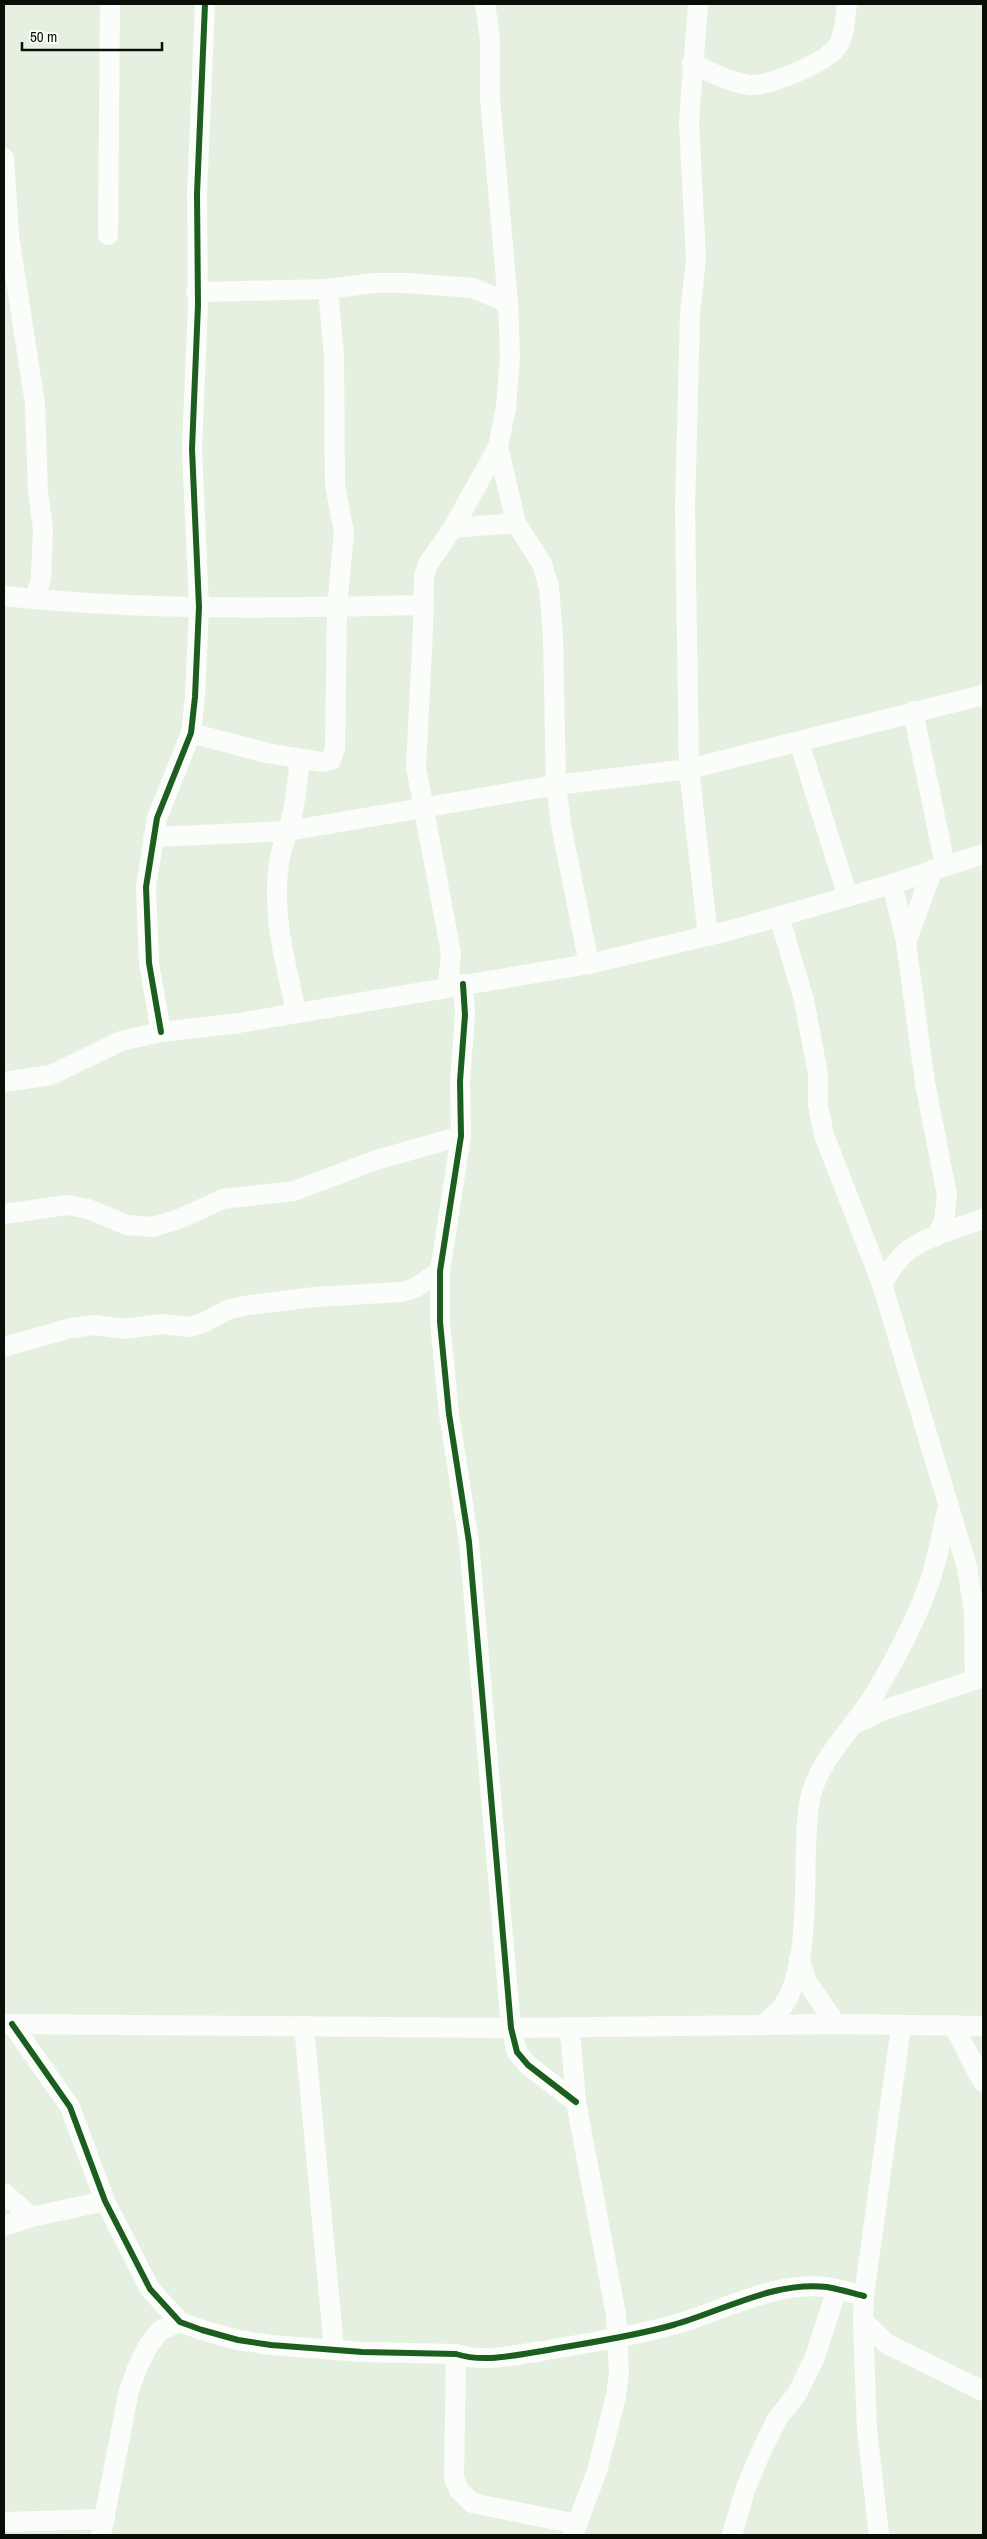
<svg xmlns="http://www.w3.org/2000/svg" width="987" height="2539" viewBox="0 0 987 2539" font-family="'Archivo Narrow',sans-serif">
<rect width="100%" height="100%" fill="#e6f0e0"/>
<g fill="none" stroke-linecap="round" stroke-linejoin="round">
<g stroke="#fbfdfa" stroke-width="20">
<path d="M698 4 689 122 696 259 690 314 685 508 689 769 708 936"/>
<path d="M692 63C710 72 729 82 749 85 768 87 824 63 836 48 845 38 845 17 847 4"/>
<path d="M4 158 9 236 35 404 38 492 43 529 41 578 35 599"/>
<path d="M108 235 110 4"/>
<path d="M196 292 328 289 373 283H406L473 288 508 303"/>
<path d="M498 447 516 523 542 564 549 587 553 637 556 785 562 830 589 964"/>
<path d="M453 528 516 523"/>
<path d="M4 596C143 611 284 608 423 605"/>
<path d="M913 711 945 865"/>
<path d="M191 733 267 753 322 762 331 760 335 749 337 608 344 532 335 485 334 356 328 289"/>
<path d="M799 742 848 897"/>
<path d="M153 837 288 831 556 785 689 769 983 695"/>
<path d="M892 884 906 942 925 1083 947 1195 944 1222 935 1237"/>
<path d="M779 916 804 1000 818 1074V1105L824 1135 882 1284 967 1567 974 1612 975 1680"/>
<path d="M906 942 933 869"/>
<path d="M463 984 465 1015 460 1081 461 1136 440 1271V1322L449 1414 469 1542 511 2028 517 2052 528 2065 576 2102"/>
<path d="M448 986 451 953 416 767 423 629 424 576 428 564 453 528 498 447 506 407 510 355 508 303 490 98V38L485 4"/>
<path d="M296 1012C286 965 273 919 278 872 279 851 288 833 293 812 296 795 298 777 300 759"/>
<path d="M161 1032 149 963 146 887 157 818 191 733 195 697 199 607 192 449 198 305 197 194 205 4"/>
<path d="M4 1082 51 1075 121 1041 161 1032 239 1023 589 964 732 930 892 884 983 854"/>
<path d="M4 1214 67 1205 88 1209 127 1225 153 1227 179 1219 223 1199 294 1191 376 1160 461 1136"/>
<path d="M882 1284C889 1273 895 1262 905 1253 923 1237 960 1227 983 1219"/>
<path d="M4 1347 71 1328 95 1325 124 1329 162 1324 190 1327 205 1322 229 1309 250 1305 315 1297 401 1292 415 1288 440 1271"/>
<path d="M857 1723 881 1711 983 1677"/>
<path d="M799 1959 807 1982 836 2024"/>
<path d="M4 2024 511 2028 836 2024 983 2026"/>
<path d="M12 2024 70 2107 105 2201 150 2289 180 2322 202 2330 238 2340 271 2345 362 2352 456 2354C484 2363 514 2355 542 2351 586 2343 631 2337 673 2325 723 2311 773 2281 827 2287 839 2289 852 2293 864 2296"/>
<path d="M762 2025C767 2021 774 2016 779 2011 817 1967 799 1854 810 1799 819 1757 856 1727 877 1690 897 1656 917 1618 930 1581 938 1557 942 1531 948 1507"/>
<path d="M953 2025 983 2082"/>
<path d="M304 2026 334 2349"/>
<path d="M901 2026 864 2296 863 2321 887 2344 983 2391"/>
<path d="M567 2027 571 2042 576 2102 616 2315 619 2373 616 2396 597 2471 573 2535"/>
<path d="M4 2193 31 2217"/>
<path d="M4 2226 31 2217 105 2201"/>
<path d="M863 2321 867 2430 879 2535"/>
<path d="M456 2354 454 2478 459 2490 472 2503 577 2524"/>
<path d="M4 2522 105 2519"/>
<path d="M101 2535 129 2390 138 2366 149 2344 161 2330 180 2322"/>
<path d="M732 2535 745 2490 760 2454 777 2419 797 2394 815 2357 837 2289"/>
</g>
<defs>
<g id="cycleway">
<path d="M463 984 465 1015 460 1081 461 1136 440 1271V1322L449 1414 469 1542 511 2028 517 2052 528 2065 576 2102"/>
<path d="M161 1032 149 963 146 887 157 818 191 733 195 697 199 607 192 449 198 305 197 194 205 4"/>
<path d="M12 2024 70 2107 105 2201 150 2289 180 2322 202 2330 238 2340 271 2345 362 2352 456 2354C484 2363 514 2355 542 2351 586 2343 631 2337 673 2325 723 2311 773 2281 827 2287 839 2289 852 2293 864 2296"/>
</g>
</defs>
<use href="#cycleway" stroke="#fbfef8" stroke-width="9"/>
<use href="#cycleway" stroke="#1b5e20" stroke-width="6"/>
</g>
<rect width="987" height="2539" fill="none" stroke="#090e06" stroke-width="10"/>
<path d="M22 42v8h140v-8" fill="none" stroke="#090e06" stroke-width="2.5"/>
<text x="30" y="42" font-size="15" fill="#090e06" stroke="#fbfef8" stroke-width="4" paint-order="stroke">50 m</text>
</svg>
